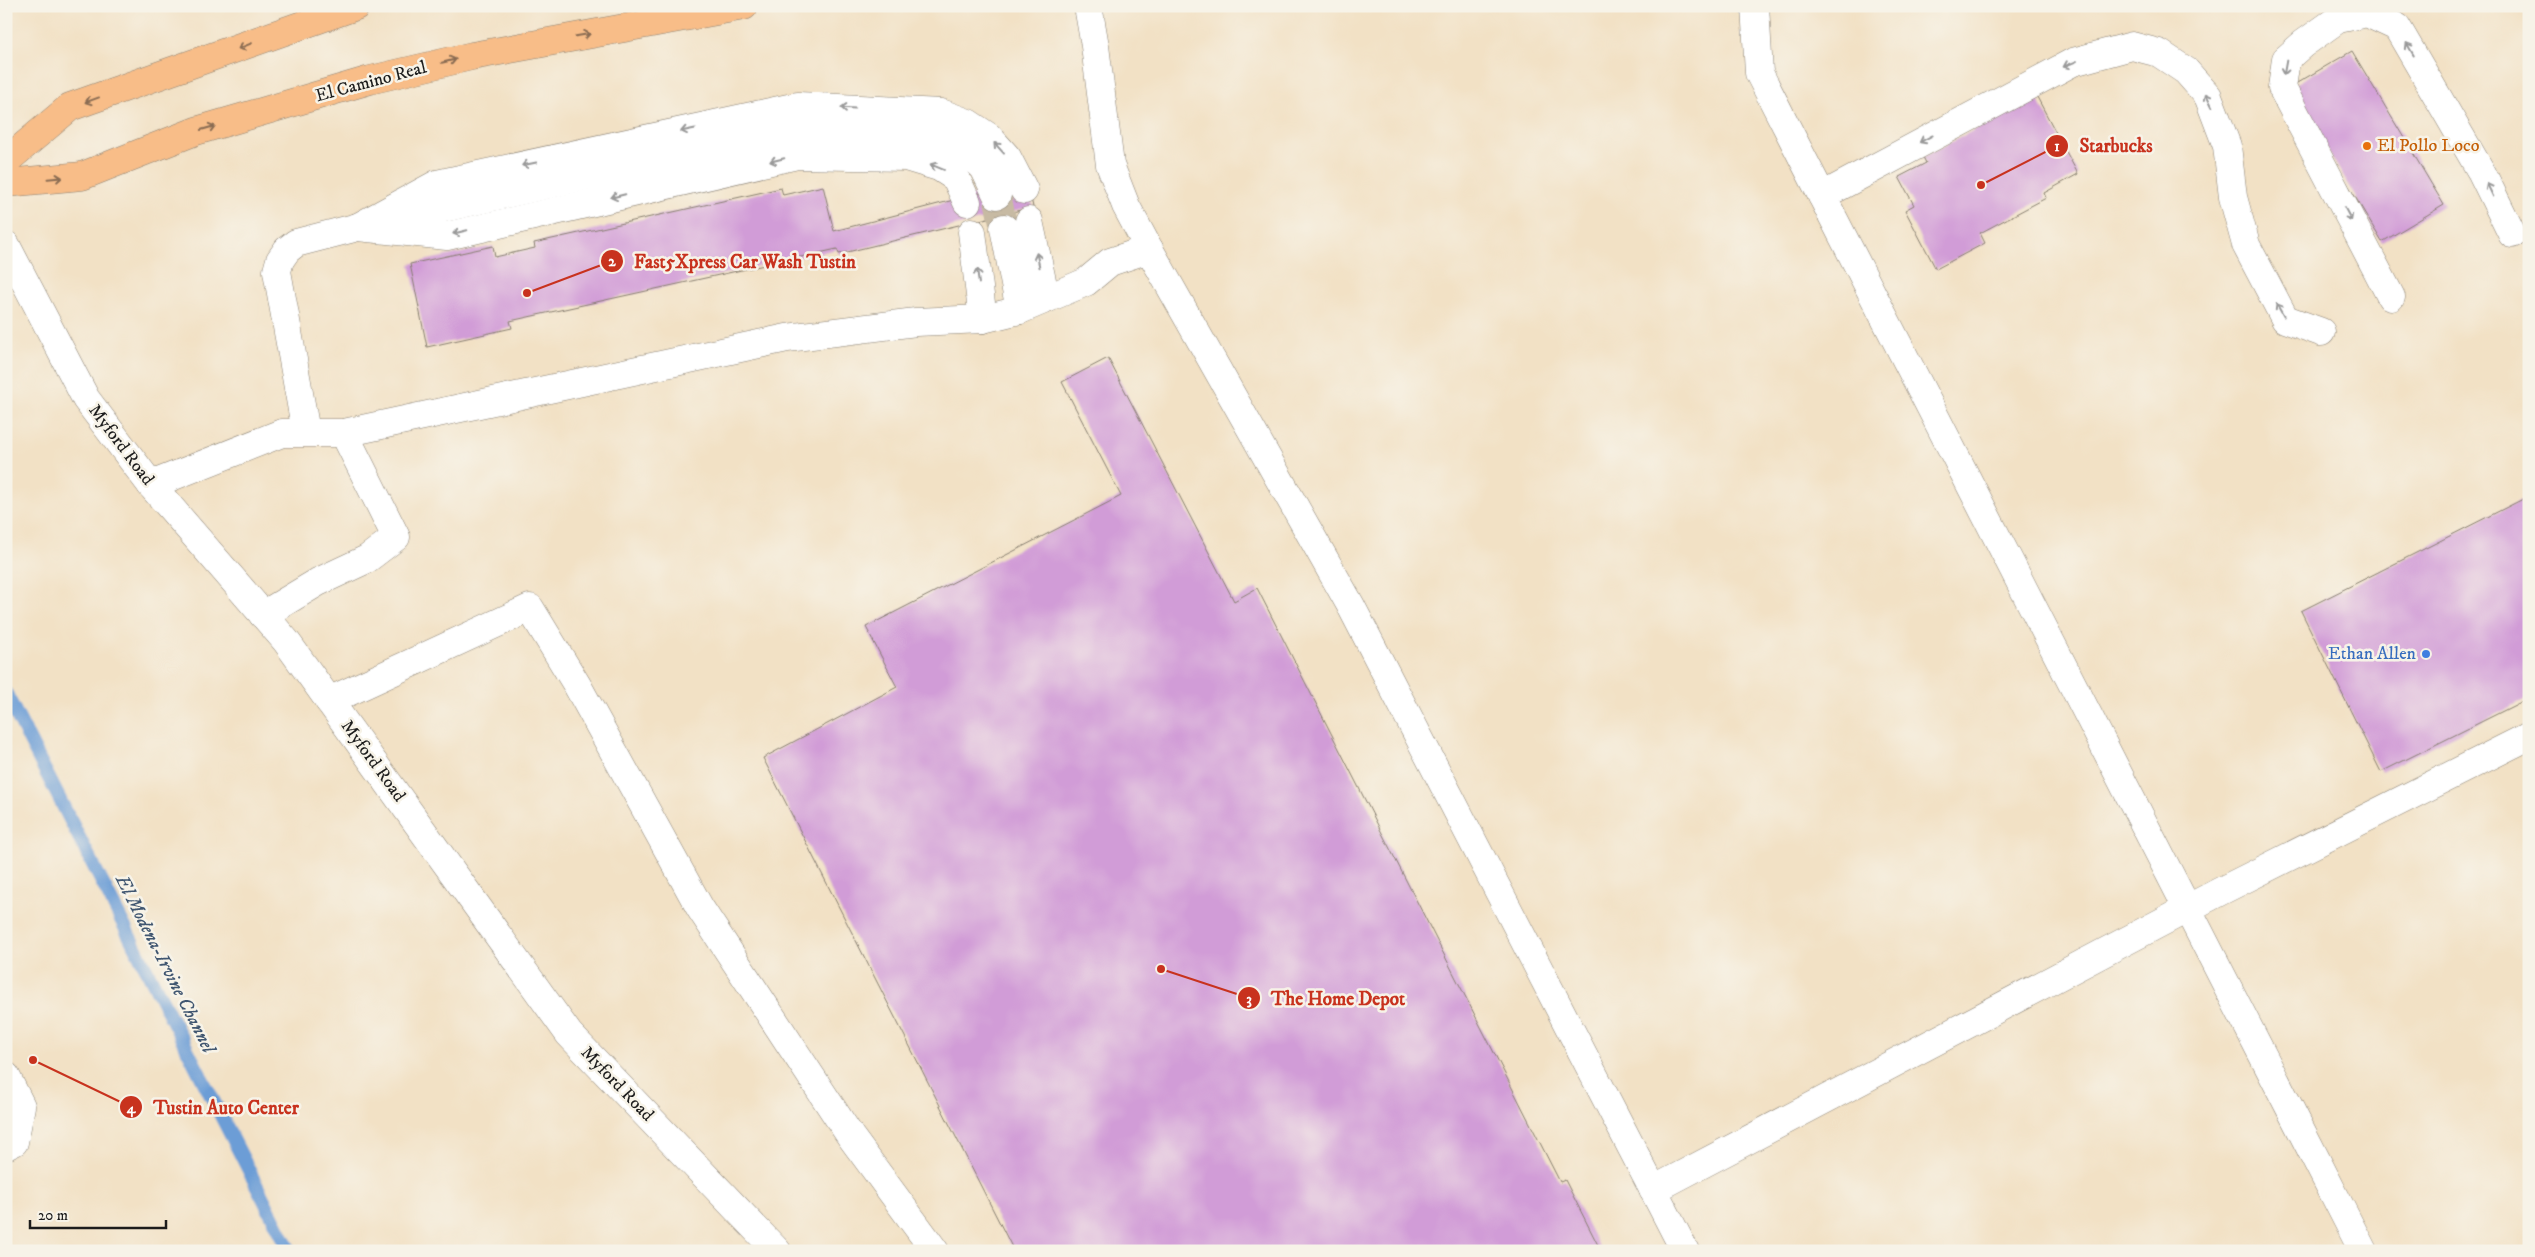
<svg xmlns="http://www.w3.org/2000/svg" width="2535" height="1257" viewBox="0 0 2535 1257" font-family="'IM FELL DW Pica',serif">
<rect width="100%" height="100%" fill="#f7f3e8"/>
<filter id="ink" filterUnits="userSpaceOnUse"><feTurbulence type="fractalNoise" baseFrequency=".02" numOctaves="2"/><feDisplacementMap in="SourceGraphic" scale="10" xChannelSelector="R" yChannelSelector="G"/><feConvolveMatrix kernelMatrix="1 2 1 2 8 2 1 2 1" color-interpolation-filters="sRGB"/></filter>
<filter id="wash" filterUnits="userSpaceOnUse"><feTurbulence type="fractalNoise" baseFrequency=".0096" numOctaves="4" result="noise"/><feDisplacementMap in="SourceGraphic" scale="20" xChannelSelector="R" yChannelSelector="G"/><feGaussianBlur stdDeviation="1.12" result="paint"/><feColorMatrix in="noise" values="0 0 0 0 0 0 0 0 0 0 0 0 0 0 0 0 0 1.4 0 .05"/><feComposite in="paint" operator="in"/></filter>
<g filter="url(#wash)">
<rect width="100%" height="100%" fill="#f2e1c5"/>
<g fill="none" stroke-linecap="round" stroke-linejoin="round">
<path stroke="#6c9dd6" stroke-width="14" d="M6 694 290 1251"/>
</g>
<g id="blocks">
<g fill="#d19cd7">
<path d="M2352 51 2444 205 2382 242 2290 87Z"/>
<path d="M2037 97 2078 174 2044 193 2046 198 1980 233 1985 243 1936 269 1905 210 1914 205 1899 177 1926 163 1923 157Z"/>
<path d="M1027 181 1033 207 839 254 837 249 510 321 512 328 427 347 410 264 493 246 495 257 535 248 534 243 781 188 783 195 823 186 834 231Z"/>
<path d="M1108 358 1234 601 1257 588 1560 1182 1565 1180 1601 1251H1014L763 758 897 687 866 627 1121 496 1062 382Z"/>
<path d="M2529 496V698L2381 772 2301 611Z"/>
</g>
</g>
</g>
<g filter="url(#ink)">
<use href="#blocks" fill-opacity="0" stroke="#877e70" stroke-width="1"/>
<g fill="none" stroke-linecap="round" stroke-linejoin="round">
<path stroke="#c7baa3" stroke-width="28" stroke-dasharray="28 14" stroke-linecap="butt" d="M997 195 1004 228"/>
<defs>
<g id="minor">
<path d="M1088 6 1095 46 1110 165 1126 206 1149 249 1351 606 1685 1251"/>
<path d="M1755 6 1759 73 2363 1251"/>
<path d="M1822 196 2073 62 2132 46 2159 53 2186 71 2208 96 2227 146 2233 197 2246 245 2285 319 2321 332"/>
<path d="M391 220 798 128 928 137 950 142 972 156 984 168 997 195"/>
<path d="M1029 221 1046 299"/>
<path d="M358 227 437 184 798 106 941 113 968 123 989 137 1007 157 1024 190"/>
<path d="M1004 228 1020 310"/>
<path d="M972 232 983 319"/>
<path d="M6 245 86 399 151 485 286 641 569 1034 777 1251"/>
<path d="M2391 297 2282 88 2286 59 2303 44 2338 19 2367 13 2397 27 2482 173 2512 234"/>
<path d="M306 432 277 271 280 260 287 250 296 243 358 227 447 236 797 155 906 157 939 167 956 178 967 202"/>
<path d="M151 485 282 433H344L787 338 916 322 983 319 1020 310 1046 299 1086 282 1110 262 1149 249"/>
<path d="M263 615 318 582 367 559 396 537 344 433"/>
<path d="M329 701 530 608 577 685 700 908 851 1137 935 1251"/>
<path d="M6 1076 21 1106 14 1142 6 1146"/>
<path d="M1653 1190 2219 892 2529 736"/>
</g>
<g id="major">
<path d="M6 161 70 107 356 6"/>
<path d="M6 183 82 176 196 131 370 80 472 56 744 6"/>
</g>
</defs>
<use href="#minor" stroke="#877e70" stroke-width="29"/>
<use href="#major" stroke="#877e70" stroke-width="29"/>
<use href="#minor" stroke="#fff" stroke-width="28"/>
<use href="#major" stroke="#f8bd88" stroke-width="28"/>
</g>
<defs><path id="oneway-shaft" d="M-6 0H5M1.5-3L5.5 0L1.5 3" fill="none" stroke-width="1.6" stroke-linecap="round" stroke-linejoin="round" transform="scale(1.25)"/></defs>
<g stroke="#8a6c52">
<use href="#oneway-shaft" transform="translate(583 35) rotate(-10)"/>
<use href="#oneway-shaft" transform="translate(245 46) rotate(158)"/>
<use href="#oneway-shaft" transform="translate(449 61) rotate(-14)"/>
<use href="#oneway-shaft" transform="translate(92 100) rotate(160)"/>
<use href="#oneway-shaft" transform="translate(208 128) rotate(-16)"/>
<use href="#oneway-shaft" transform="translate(55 178) rotate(-5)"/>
</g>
<g stroke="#999">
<use href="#oneway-shaft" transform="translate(2410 49) rotate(-120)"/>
<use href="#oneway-shaft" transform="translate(2070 64) rotate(157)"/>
<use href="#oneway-shaft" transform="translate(2285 68) rotate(100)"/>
<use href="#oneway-shaft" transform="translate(2209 100) rotate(-116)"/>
<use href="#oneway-shaft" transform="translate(848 108) rotate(-177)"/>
<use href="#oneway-shaft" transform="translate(688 130) rotate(168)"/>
<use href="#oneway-shaft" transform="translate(1926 139) rotate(152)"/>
<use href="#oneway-shaft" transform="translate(999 148) rotate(-132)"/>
<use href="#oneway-shaft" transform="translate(777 160) rotate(167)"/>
<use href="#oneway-shaft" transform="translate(529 164) rotate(168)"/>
<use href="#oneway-shaft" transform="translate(937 167) rotate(-157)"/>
<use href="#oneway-shaft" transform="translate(2490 190) rotate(-116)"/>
<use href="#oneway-shaft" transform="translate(618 196) rotate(167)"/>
<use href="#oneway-shaft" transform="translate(2348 214) rotate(62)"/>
<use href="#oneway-shaft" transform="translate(460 232) rotate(167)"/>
<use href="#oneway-shaft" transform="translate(1038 260) rotate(-102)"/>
<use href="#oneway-shaft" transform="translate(978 276) rotate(-97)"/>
<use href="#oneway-shaft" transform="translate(2280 310) rotate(-120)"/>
</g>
</g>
<circle fill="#e8710a" stroke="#f7f3e8" stroke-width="2" cx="2367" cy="146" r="5"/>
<circle fill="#3f7fe0" stroke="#f7f3e8" stroke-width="2" cx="2426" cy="654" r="5"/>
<g text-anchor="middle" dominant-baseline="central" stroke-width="5" stroke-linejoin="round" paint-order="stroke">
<g font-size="18" fill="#1c1c1c" stroke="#f7f3e8">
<text transform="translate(371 82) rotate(-15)">El Camino Real</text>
<text transform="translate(121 445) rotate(53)">Myford Road</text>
<text transform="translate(373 761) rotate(54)">Myford Road</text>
<text transform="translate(617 1084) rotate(46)">Myford Road</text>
</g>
<g font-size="18" fill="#c56008" stroke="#f7f3e8" text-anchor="start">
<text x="2377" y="146">El Pollo Loco</text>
</g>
<g font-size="18" fill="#366cbe" stroke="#f7f3e8" text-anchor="end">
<text x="2416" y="654">Ethan Allen</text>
</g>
<g font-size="19" font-style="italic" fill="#405670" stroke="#f7f3e8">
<text transform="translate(165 964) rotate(63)">El Modena-Irvine Channel</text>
</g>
</g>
<path fill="none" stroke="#c8321e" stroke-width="2" d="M1981 185L2057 146M527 293L612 261M1161 969L1249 998M33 1060L131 1107"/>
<g fill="#c8321e" stroke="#f7f3e8" stroke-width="2">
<circle cx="1981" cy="185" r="5"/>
<circle cx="527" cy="293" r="5"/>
<circle cx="1161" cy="969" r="5"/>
<circle cx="33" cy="1060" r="5"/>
<circle cx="2057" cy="146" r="12"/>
<circle cx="612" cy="261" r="12"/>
<circle cx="1249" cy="998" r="12"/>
<circle cx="131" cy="1107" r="12"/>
</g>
<g font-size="15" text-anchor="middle" font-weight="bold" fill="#fff">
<text x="2057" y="151">1</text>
<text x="612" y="266">2</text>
<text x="1249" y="1004">3</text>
<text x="131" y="1113">4</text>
</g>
<g font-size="19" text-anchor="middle" font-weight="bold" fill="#c8321e" stroke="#f7f3e8" stroke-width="5" stroke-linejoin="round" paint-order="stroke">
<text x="2116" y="152">Starbucks</text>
<text x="745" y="268">Fast5Xpress Car Wash Tustin</text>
<text x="1338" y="1005">The Home Depot</text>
<text x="226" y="1114">Tustin Auto Center</text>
</g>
<rect width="2535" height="1257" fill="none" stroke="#f7f3e8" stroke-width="25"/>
<path d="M30 1220v8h136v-8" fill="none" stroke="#1c1c1c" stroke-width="2.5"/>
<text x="38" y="1220" font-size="15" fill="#1c1c1c" stroke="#f7f3e8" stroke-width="4" paint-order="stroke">20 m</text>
</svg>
